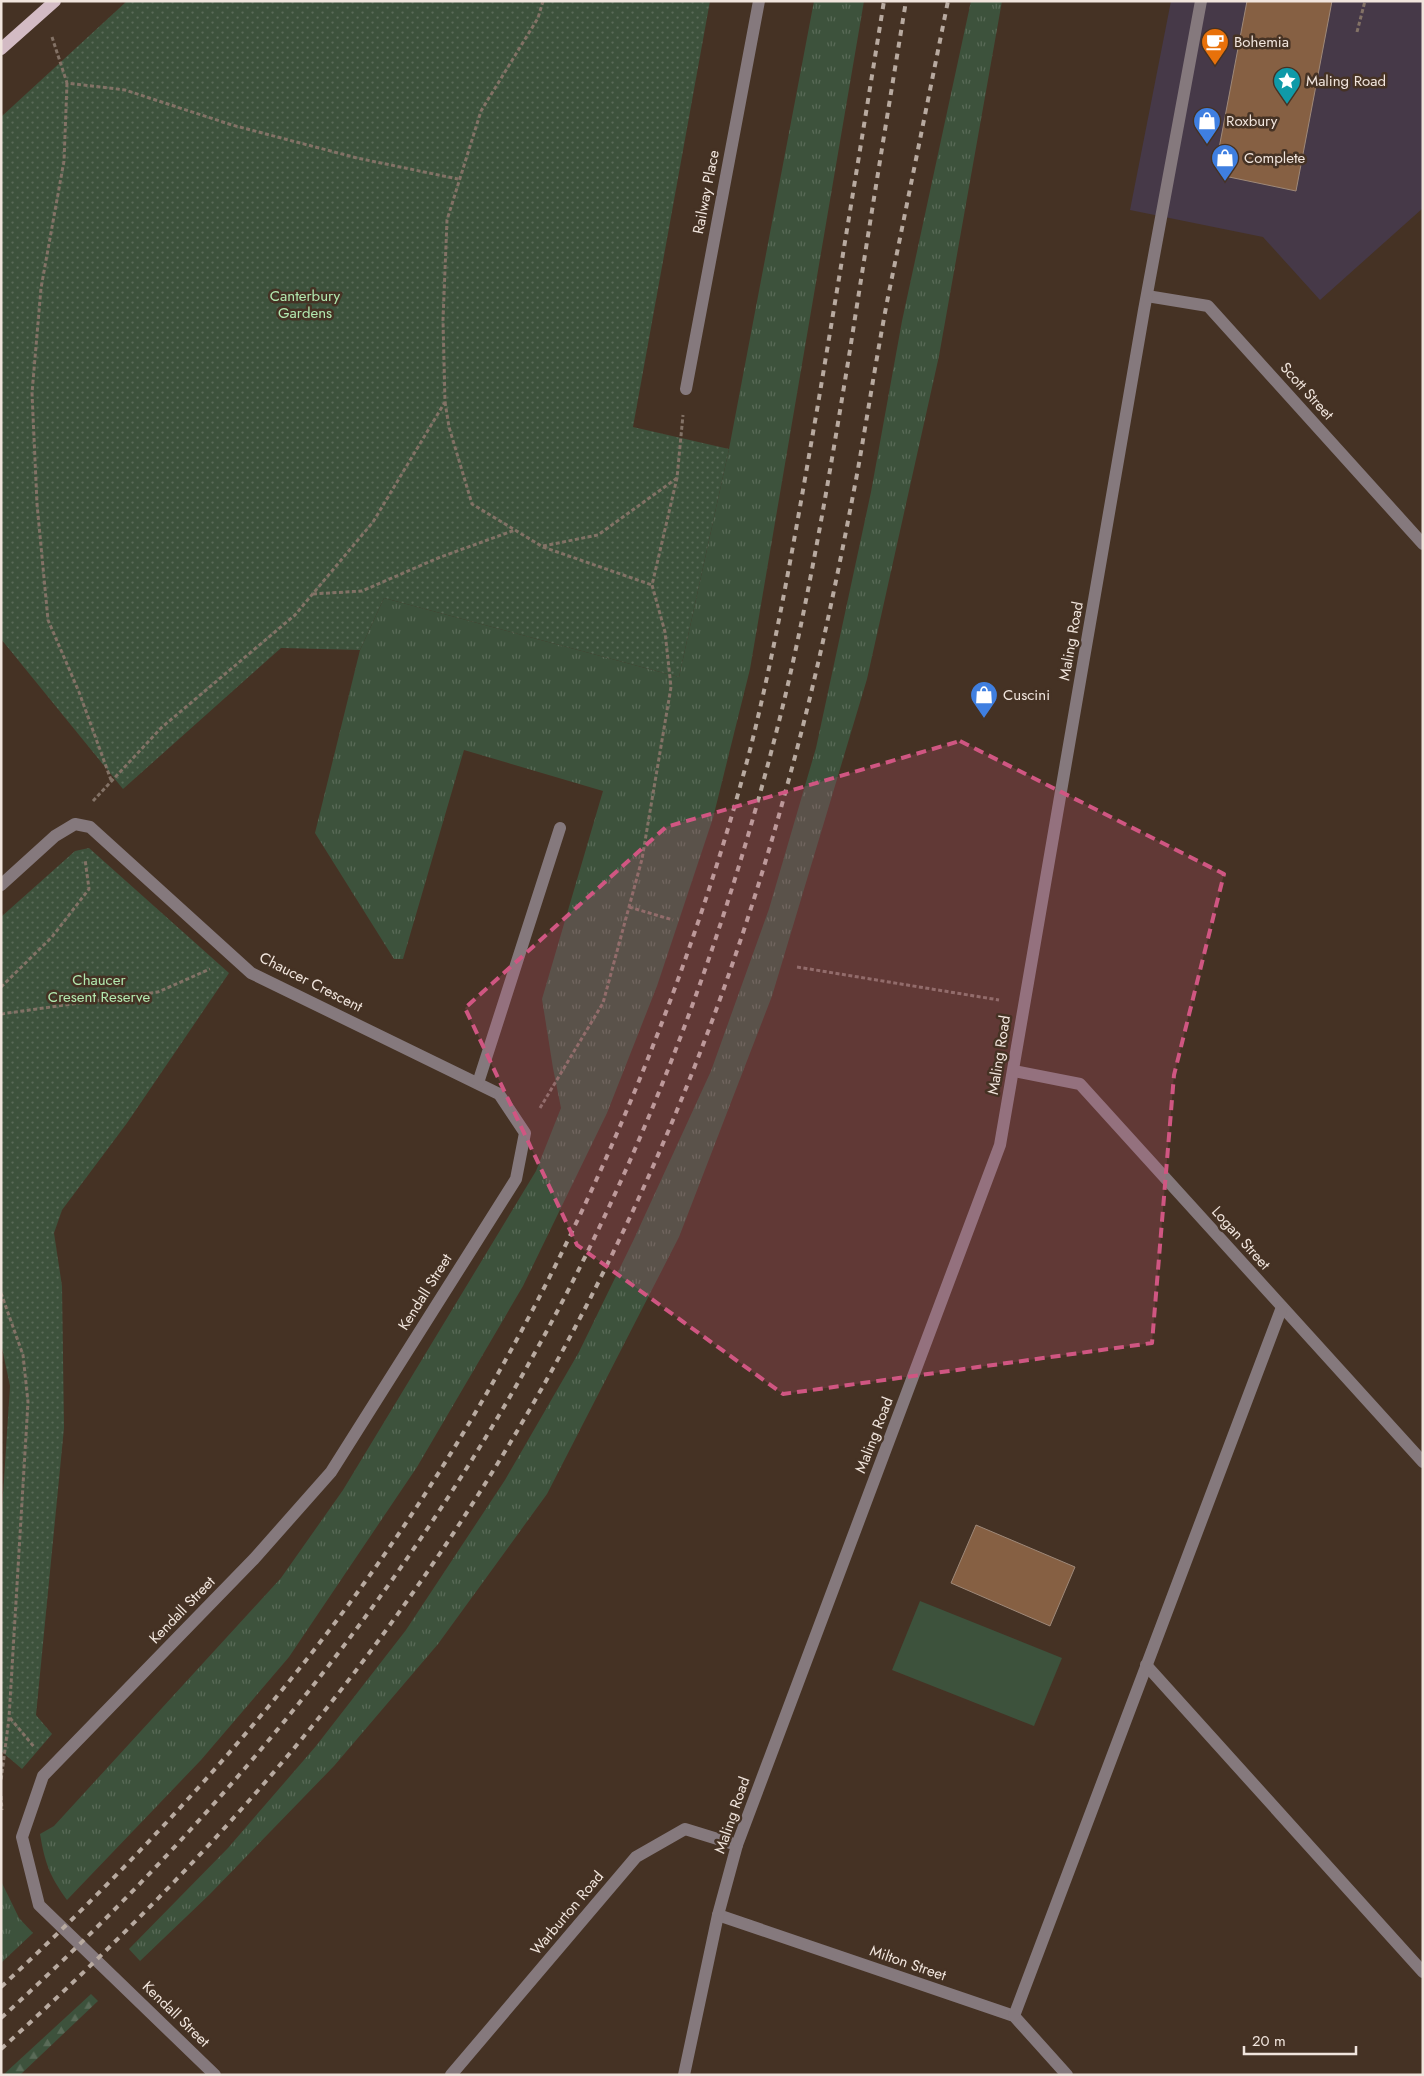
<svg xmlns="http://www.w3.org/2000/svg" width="1424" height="2076" viewBox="0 0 1424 2076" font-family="Jost,sans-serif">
<defs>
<pattern id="grass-tufts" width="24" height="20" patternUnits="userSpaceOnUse" patternTransform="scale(1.25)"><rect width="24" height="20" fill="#3d523c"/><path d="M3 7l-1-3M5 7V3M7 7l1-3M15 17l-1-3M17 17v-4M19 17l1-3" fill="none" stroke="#5a6b58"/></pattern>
<pattern id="forest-firs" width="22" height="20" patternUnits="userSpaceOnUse" patternTransform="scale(1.25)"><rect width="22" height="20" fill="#3d523c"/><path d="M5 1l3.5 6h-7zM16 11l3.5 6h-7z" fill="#5a6b58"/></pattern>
<pattern id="park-dots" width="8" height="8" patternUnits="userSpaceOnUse" patternTransform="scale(1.25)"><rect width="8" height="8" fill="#3d523c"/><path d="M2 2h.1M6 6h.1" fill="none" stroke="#5a6b58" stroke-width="1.8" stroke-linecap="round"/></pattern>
</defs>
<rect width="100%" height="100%" fill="#453224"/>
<path fill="#463948" d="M1171 1H1423V208L1320 300 1263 237 1130 210Z"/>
<g fill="url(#grass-tufts)">
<path d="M814 1H864L750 669 713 818 657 986 607 1113 523 1286 417 1467 289 1657 201 1760 67 1900C49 1875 45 1863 40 1834L54 1826 281 1578 343 1490 536 1171 561 1108 553 1068 542 999 603 791 464 750 403 959H394L315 833 360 650 384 598 679 677 729 449Z"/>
<path d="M971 1H1002L939 356 867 679 772 996 679 1237 547 1494 438 1644 334 1766 209 1895 140 1961 129 1949 228 1848 316 1746 406 1630 505 1480 579 1352 634 1239 711 1071 769 909 816 748 871 492 902 321Z"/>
<path d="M1 1881 19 1918 33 1933 1 1963Z"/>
</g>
<path fill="url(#forest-firs)" d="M91 1994 98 2001 20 2075H3Z"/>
<g fill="url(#park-dots)">
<path d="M127 1H710L633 427 729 449 679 677 384 598 360 650 281 648 123 789 1 639V117Z"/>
<path d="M89 848 229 973 127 1123 62 1210 54 1233 62 1286 64 1428 36 1715 52 1734 22 1769 1 1751V1526L10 1386 1 1343V917L75 851Z"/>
</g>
<path fill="#3d523c" d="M920 1601 1062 1658 1034 1726 892 1670Z"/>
<g fill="#866043" stroke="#9f8979">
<path d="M1247 1H1332L1296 191 1229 177 1217 159Z"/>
<path d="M976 1525 1075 1567 1050 1626 951 1583Z"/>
</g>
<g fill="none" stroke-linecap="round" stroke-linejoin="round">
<g stroke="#837266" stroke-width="3" stroke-dasharray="4 2.5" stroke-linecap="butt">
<path d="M1357 32 1365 1"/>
<path d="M52 37 67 83 125 90 232 125 357 158 458 179"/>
<path d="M67 83 64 161 41 288 32 393 37 504 48 620 79 692 111 780"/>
<path d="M445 402 449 427 472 504 543 547 652 585"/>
<path d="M543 546 598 535 677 478"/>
<path d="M313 594 362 591 438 558 515 530"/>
<path d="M93 801 161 728 295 615 373 522 445 402 443 320 447 220 481 111 538 18 543 1"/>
<path d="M629 907 673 920"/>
<path d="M797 967 999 1000"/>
<path d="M1 987 52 937 89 889 85 859"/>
<path d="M1 1014 158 992 210 969"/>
<path d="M540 1108 603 1003 642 859 671 687 665 632 652 585 677 478 683 415"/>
<path d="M1 1293 23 1355 28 1402 9 1718 1 1781"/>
<path d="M10 1718 35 1748"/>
<path d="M1 1796 2 1810"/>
</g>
<g stroke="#85797d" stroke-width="12">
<path d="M1147 296 1208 306 1423 544"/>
<path d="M686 389 759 1"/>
<path d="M1 885 55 836 75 824 90 827 251 973 499 1094 525 1133 516 1179 331 1472 254 1559 43 1776 22 1837 39 1905 215 2075"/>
<path d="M1014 1071 1080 1084 1423 1462"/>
<path d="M478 1083 560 828"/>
<path d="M1146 1665 1423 1972"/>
<path d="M718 1915 1014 2016 1067 2075"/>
<path d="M1014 2016 1282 1307"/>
<path d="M451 2075 636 1857 685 1829 737 1845"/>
<path d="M684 2075 718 1915 737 1845 1000 1145 1144 310 1201 1"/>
</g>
<path stroke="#d3bbc4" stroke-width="12" d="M1 49 55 1"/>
<g stroke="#b8aaa0" stroke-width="4" stroke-dasharray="6 6" stroke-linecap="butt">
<path d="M1 1987C108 1888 208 1783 299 1669 463 1464 586 1231 676 985 704 908 729 830 750 750 778 638 797 524 817 410 840 274 862 138 884 1"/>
<path d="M1 2018C210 1829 390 1611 528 1365 645 1157 729 929 785 697 812 582 831 466 850 350 868 234 887 117 906 1"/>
<path d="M1 2049C116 1945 225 1835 322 1714 541 1440 696 1124 787 786 816 682 838 575 858 469 868 412 877 354 888 297 908 199 928 100 948 1"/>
</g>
</g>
<path fill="#d05682" fill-opacity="0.2" stroke="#d05682" stroke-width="4" stroke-dasharray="10 6" stroke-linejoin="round" d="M960 741 1224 874 1174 1075 1152 1343 783 1394 577 1245 465 1008 666 827Z"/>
<defs>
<symbol id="cafe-pin" viewBox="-11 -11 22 30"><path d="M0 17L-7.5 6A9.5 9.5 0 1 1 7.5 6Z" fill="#e8710a" stroke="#453224"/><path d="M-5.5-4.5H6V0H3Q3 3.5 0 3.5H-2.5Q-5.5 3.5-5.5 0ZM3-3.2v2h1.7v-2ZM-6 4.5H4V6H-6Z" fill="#fff"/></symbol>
<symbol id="sight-pin" viewBox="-11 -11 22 30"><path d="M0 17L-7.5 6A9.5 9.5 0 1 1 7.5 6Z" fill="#0f9aa8" stroke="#453224"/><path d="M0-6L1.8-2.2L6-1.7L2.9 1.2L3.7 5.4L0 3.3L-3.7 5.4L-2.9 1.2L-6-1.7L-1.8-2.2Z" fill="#fff"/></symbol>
<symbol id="shop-pin" viewBox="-11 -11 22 30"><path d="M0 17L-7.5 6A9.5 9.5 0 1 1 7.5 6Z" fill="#3f7fe0" stroke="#453224"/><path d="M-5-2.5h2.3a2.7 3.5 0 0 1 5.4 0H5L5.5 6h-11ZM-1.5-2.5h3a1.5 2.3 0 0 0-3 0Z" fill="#fff"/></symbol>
</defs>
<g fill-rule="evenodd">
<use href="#cafe-pin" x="1199" y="26" width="32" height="43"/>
<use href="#sight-pin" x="1271" y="65" width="32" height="43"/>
<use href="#shop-pin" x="1191" y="105" width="32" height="43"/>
<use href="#shop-pin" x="1209" y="142" width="32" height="43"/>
<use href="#shop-pin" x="968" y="679" width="32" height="43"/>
</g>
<g text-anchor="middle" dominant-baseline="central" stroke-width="5" stroke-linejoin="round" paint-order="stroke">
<g font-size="15" fill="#f1e5dd" stroke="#453224" text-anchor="start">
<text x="1234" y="42">Bohemia</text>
<text x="1306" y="81">Maling Road</text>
<text x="1226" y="121">Roxbury</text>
<text x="1244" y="158">Complete</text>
<text x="1003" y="695">Cuscini</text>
</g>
<g font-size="15" fill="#f1e5dd" stroke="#453224">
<text transform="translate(706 192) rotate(-79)">Railway Place</text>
<text transform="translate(1307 391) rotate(48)">Scott Street</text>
<text transform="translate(1071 641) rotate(-80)">Maling Road</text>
<text transform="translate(311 982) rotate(27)">Chaucer Crescent</text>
<text transform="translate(999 1055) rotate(-81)">Maling Road</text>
<text transform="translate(1241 1238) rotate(48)">Logan Street</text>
<text transform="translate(425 1292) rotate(-58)">Kendall Street</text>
<text transform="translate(874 1435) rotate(-69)">Maling Road</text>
<text transform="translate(182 1610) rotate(-46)">Kendall Street</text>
<text transform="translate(732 1815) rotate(-71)">Maling Road</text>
<text transform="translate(567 1913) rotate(-50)">Warburton Road</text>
<text transform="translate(908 1963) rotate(19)">Milton Street</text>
<text transform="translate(176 2014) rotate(44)">Kendall Street</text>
</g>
<g font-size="15" fill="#b2e8af" stroke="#453224">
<text x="305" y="296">Canterbury<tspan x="305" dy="17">Gardens</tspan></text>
<text x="99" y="980">Chaucer<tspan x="99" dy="17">Cresent Reserve</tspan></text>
</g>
</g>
<rect width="1424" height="2076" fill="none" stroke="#f1e5dd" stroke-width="5"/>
<path d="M1244 2046v8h112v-8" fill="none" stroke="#f1e5dd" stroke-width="2.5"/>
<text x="1252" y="2046" font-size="15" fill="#f1e5dd" stroke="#453224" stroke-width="4" paint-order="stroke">20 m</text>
</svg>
